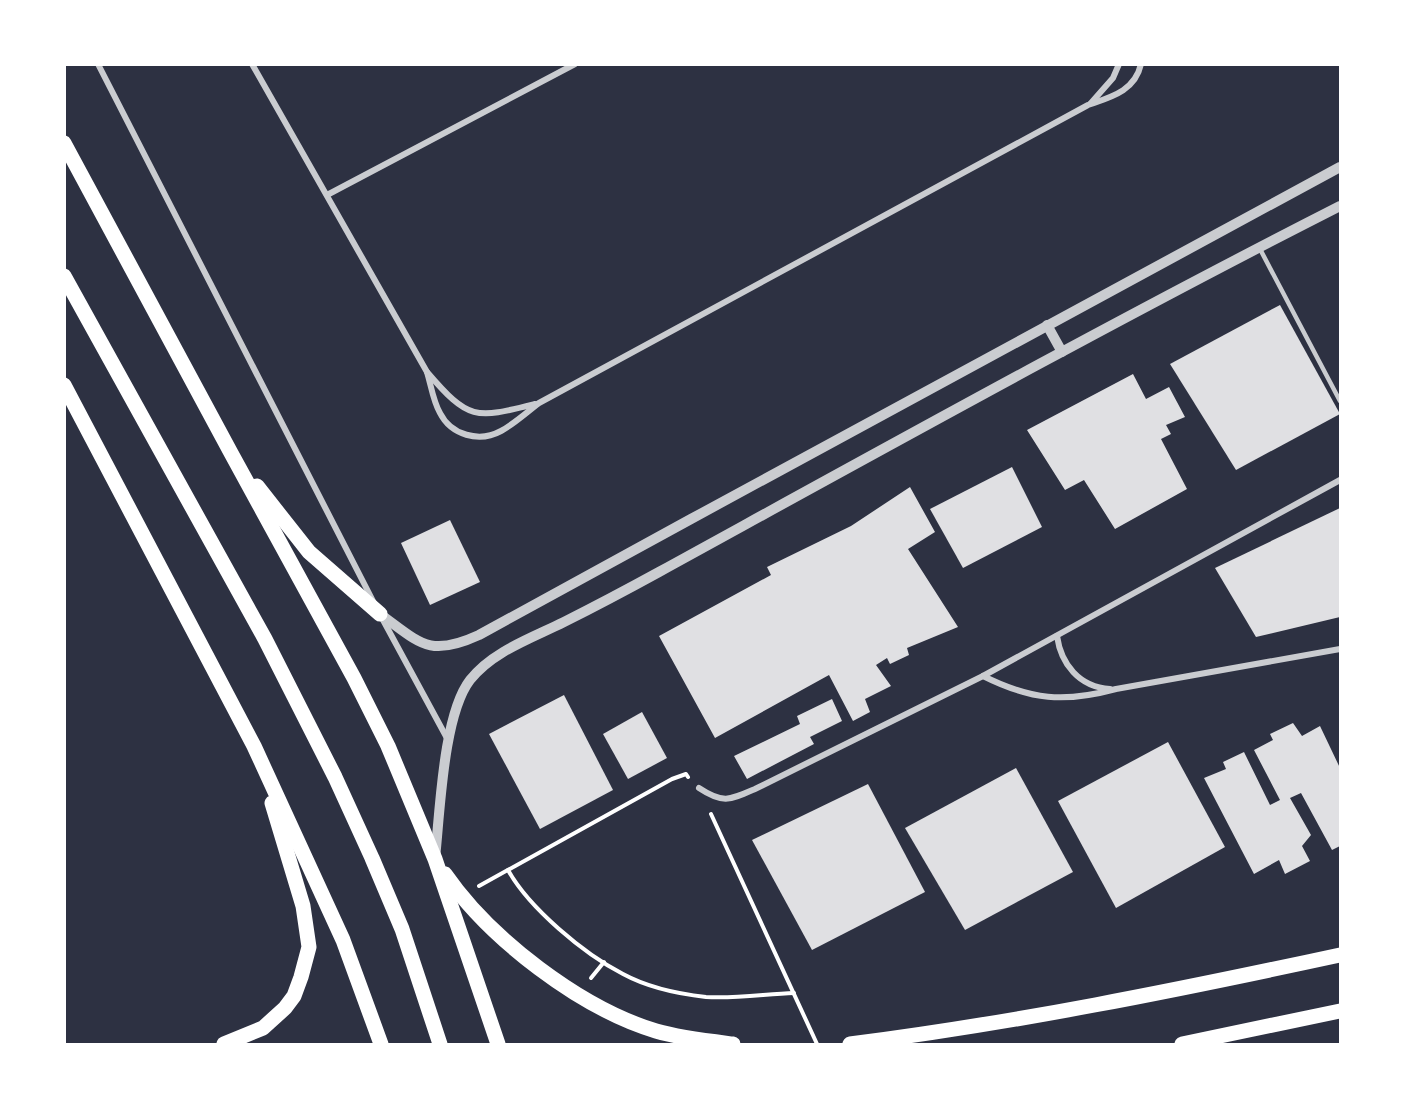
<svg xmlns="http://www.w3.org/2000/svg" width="1405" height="1109" viewBox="0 0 1405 1109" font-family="'Archivo Narrow',sans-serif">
<rect width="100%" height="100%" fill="#2d3142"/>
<g fill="#e0e0e3">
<path d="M1280 305 1340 414 1236 470 1170 364Z"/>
<path d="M1133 374 1146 399 1169 387 1185 417 1166 425 1171 434 1161 439 1187 489 1115 529 1084 480 1065 490 1027 430Z"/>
<path d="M1012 467 1042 527 963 568 930 509Z"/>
<path d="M910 487 935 532 908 549 958 627 907 648 909 655 890 664 887 658 876 665 891 686 865 699 870 712 853 721 829 675 715 738 659 636 771 575 767 567 851 526Z"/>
<path d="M1340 508V617L1256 637 1215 568Z"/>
<path d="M450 520 480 582 430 605 401 543Z"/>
<path d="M564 695 613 790 540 829 489 734Z"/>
<path d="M832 699 842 721 810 737 814 744 747 779 734 756 800 724 797 716Z"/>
<path d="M642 712 667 758 628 779 603 734Z"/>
<path d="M1293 723 1302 736 1320 726 1340 768V846L1332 850 1301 793 1290 798 1311 835 1302 846 1310 861 1285 874 1279 860 1254 874 1204 778 1226 769 1223 762 1244 752 1270 805 1280 800 1254 750 1273 740 1270 734Z"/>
<path d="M1168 742 1225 847 1116 908 1058 801Z"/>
<path d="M1016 768 1073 872 965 930 905 828Z"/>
<path d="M868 784 925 892 812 950 752 840Z"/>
</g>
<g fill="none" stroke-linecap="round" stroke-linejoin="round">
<g stroke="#fff" stroke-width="4">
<path d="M711 814 817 1044"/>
<path d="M508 870C529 908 584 954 623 974 647 987 679 994 706 997 734 999 766 994 794 993"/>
<path d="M479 886 672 779 686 774 688 777"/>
<path d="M591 978 604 962"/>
</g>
<path stroke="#caccd0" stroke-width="4.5" d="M1260 249 1340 401"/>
<g stroke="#caccd0" stroke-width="6">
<path d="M98 64 374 603"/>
<path d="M252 64 427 372C469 421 475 419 535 404"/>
<path d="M1091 103 1113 78 1119 64"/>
<path d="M327 195 575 64"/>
<path d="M427 372C431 385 433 401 440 413 451 435 479 443 501 431 514 424 527 412 539 403L1088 105C1111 97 1135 91 1141 64"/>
<path d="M383 620 448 740"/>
<path d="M1057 636C1061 664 1079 687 1110 689"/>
<path d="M983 676C1031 700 1064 703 1116 689L1340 649"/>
<path d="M699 788C723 804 730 800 755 789L983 676 1340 480"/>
</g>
<g stroke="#caccd0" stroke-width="10">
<path d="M1047 325 1062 352"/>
<path d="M380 614C420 643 429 658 479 635L691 519 1340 167"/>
<path d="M435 858C440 813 443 715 470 680 493 651 532 638 564 622 596 606 628 589 659 572 885 448 1110 323 1340 206"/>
</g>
<g stroke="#fff" stroke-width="15">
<path d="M64 143 231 453 354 678 388 746 435 859 498 1044"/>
<path d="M64 276 265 639 335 777 372 858 402 929 440 1044"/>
<path d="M64 385 254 746 343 940 381 1044"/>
<path d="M257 486 309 552 380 614"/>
<path d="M445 874C490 939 580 1008 656 1031 680 1038 708 1041 733 1044"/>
<path d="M224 1044 263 1028 285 1008 294 996 301 977 309 947 303 906 272 803"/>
<path d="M850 1044C1015 1023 1178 990 1340 955"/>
<path d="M1182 1044 1340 1011"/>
</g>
</g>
<rect width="1405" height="1109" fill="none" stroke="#ffffff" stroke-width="132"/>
</svg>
